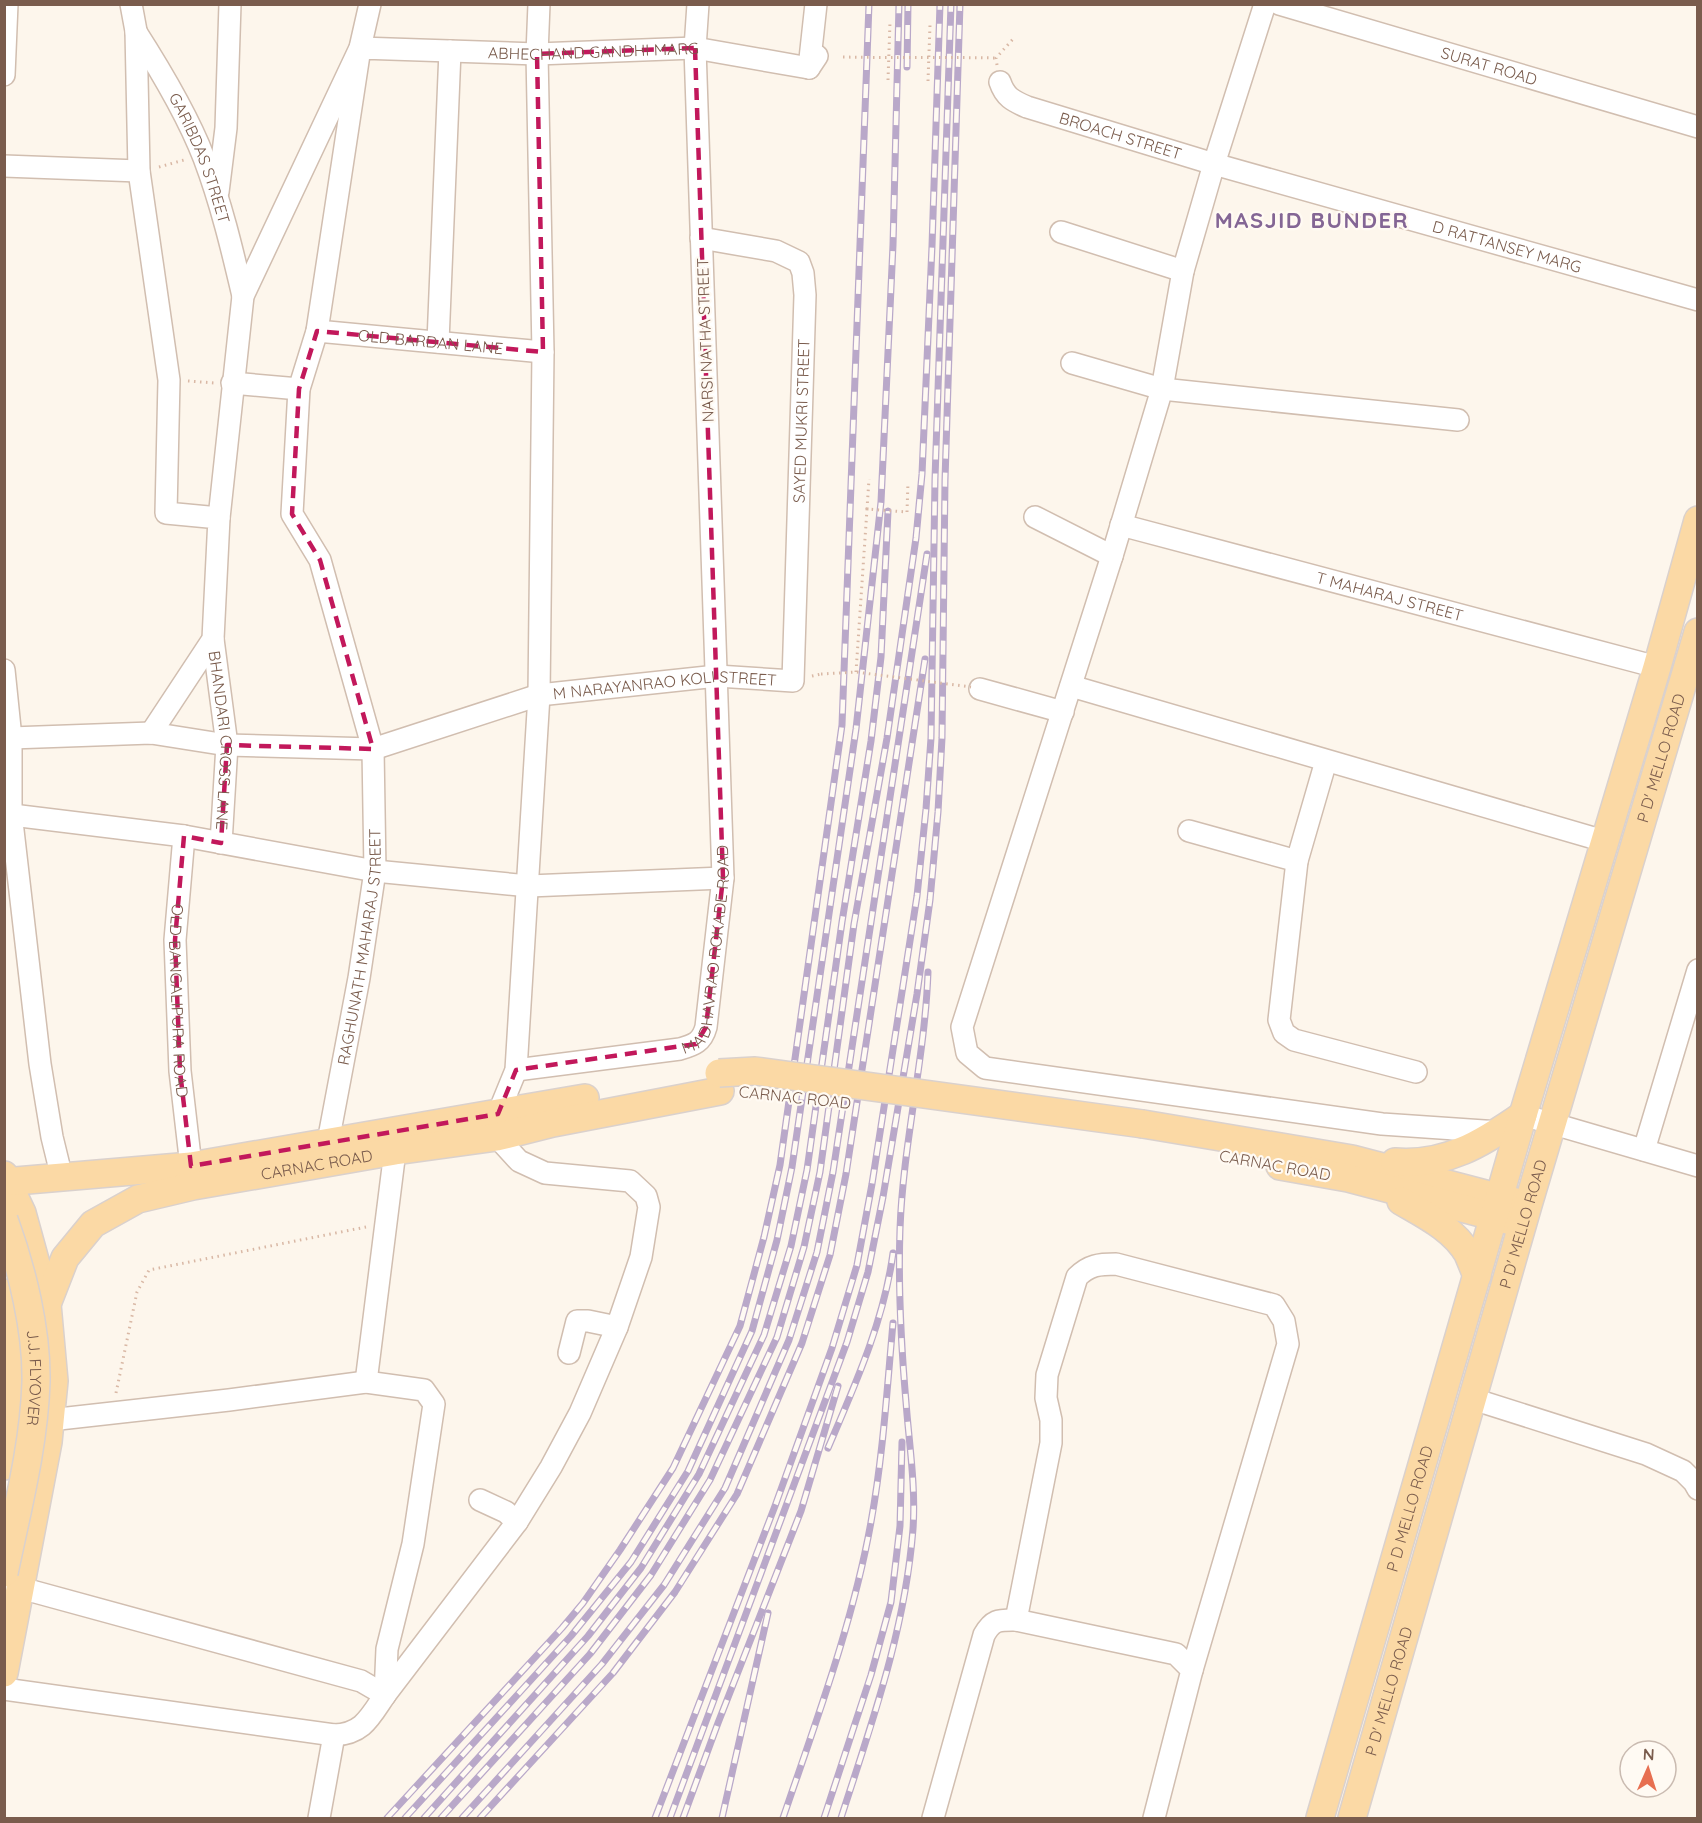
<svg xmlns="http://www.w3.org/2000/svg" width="1702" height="1823" viewBox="0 0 1702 1823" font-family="Quicksand,sans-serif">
<rect width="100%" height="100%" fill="#fdf6ec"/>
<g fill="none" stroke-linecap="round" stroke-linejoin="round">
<defs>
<g id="minor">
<path d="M131 4 136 31 139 171 169 380 166 513 219 518 213 639 151 733"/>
<path d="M1265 4 1214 164 1183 271 1162 389 1112 556 962 1027 967 1053 985 1068 1382 1124 1499 1132"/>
<path id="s1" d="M1279 4 1698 127"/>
<path id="s2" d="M136 32C161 71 187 114 204 158 221 203 232 249 243 296"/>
<path d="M809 68 816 4"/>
<path d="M4 75 7 4"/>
<path id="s3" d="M1000 82C1005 97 1013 101 1027 107L1214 164 1698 300"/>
<path d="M4 166 139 171"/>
<path d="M218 192 226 128 230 4"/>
<path d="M1061 232 1183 271"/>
<path id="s4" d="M317 331 543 352"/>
<path d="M438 342 450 51"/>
<path d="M1072 363 1162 389 1458 420"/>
<path d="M232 383 299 389"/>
<path d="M1035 517 1112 556"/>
<path d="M219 518 243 296 360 48 370 4"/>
<path id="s5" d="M1121 525 1657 667"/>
<path id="s6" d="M213 639 227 745 221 843"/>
<path d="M4 670 11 738V813L40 1064 52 1137 62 1178"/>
<path d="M1071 686 1604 841"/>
<path d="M980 689 1063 712"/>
<path id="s7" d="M11 738 151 733 227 745 373 749 539 695 717 676 793 681 805 295 803 273 799 262 776 251 701 238"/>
<path d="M1326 761 1297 861 1279 1020 1284 1033 1294 1040 1416 1072"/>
<path d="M4 814 184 836 375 871 529 886 723 878"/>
<path d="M1189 831 1297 861"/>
<path id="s8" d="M184 836 175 940 180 1071 191 1166"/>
<path id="s9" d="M516 1070 680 1049C694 1045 702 1042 706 1027L723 878 695 48 698 4"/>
<path d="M498 1114 516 1070 539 695 543 352 537 54 539 4"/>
<path d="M1523 1115 1698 1166"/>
<path id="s10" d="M328 1142 359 978 375 871 373 749 320 560 292 514 299 389 317 331 360 48 537 54 695 48 809 68 817 56"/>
<path d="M1644 1150 1698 970"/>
<path d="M569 1353 577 1321H588L617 1327"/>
<path d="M366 1382 395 1151"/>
<path d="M1473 1399 1646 1454 1683 1471 1694 1482 1698 1489"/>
<path d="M50 1420 229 1400 366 1382 424 1390 434 1404 413 1544 387 1649 385 1695"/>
<path d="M480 1500 506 1512 517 1522"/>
<path d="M6 1584 361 1681 385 1695"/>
<path d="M1016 1620 1051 1443V1420L1046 1398 1047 1375 1077 1277C1089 1265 1099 1264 1116 1264L1274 1305 1284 1321 1288 1344 1192 1670"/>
<path d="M4 1689 334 1735C363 1734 370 1717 385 1695L517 1522 551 1467 580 1413 617 1327 641 1257 649 1207 646 1196 630 1181 545 1173 519 1161 497 1137"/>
<path d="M319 1818 334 1735"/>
<path d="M933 1818 984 1635C993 1619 999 1620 1016 1620L1176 1654 1192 1670 1154 1818"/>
</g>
<g id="major">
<path d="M1143 1124 1352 1159 1516 1202"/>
<path d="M1395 1162C1446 1166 1483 1143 1523 1115"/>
<path d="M1280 1166 1348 1178 1511 1221"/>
<path d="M4 1175 22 1213 47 1304 54 1381 48 1442 4 1673"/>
<path d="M4 1182 191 1166 585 1098"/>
<path d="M1401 1201C1425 1215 1454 1229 1468 1254 1471 1261 1474 1269 1477 1276"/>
<path d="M4 1293C20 1349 15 1410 4 1466"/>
<path id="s11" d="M47 1304 65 1258 93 1224 138 1199 193 1186 395 1151 497 1137 553 1123 720 1091"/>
<path id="s12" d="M1320 1818 1523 1115 1657 667 1698 520"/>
<path id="s13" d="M1352 1818 1528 1205 1698 632"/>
</g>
</defs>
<use href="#minor" stroke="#d1beb0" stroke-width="24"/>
<use href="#major" stroke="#dad1cd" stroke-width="30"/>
<g stroke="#d9b8a5" stroke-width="3" stroke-dasharray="1.5 4.5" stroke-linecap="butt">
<path d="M997 65 996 58 1013 39"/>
<path d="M888 80 890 22"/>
<path d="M928 81 930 25"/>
<path d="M159 167 184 160"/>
<path d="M188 381 215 383"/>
<path d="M867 509 869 479"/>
<path d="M907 512 908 482"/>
<path d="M812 676 821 674"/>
<path d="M116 1393 137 1292 149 1270 366 1227"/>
</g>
<use href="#minor" stroke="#fff" stroke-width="21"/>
<use href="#major" stroke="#fbd9a5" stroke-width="27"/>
<defs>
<g id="rail">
<path d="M907 67 908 4"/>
<path d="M828 1448C855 1385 884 1321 893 1253"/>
<path d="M387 1818 562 1628 583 1603 620 1550 673 1468 740 1326 764 1237 780 1165 842 725 869 4"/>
<path d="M405 1818 571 1636 631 1562 688 1471 752 1331 777 1240 792 1167 856 729 881 502 893 245 899 4"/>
<path d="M424 1818 588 1636 641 1568 699 1474 764 1335 791 1246 807 1170 842 922 871 741 881 657 888 511"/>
<path d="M441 1818 590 1654 651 1575 710 1480 777 1337 804 1247 820 1172 854 924 887 738 916 538 922 474 932 246 940 4"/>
<path d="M462 1818 602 1664 664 1585 725 1488 789 1340 817 1252 833 1172 927 554"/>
<path d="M480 1818 613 1673 675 1592 737 1494 802 1343 830 1255 846 1174 925 659"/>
<path d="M655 1818 775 1506 832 1348 857 1265 872 1184 917 896 926 809 931 738 935 479 951 4"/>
<path d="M670 1818 847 1342 868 1272 883 1197 917 994 930 900 938 812 942 738 945 480 960 4"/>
<path d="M683 1818 718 1723 801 1511 838 1386"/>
<path d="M722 1818 768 1613"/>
<path d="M783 1818C816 1721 853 1623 871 1522 883 1456 887 1389 893 1323"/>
<path d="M824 1818 871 1675 891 1602 900 1526 902 1442"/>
<path d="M841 1818C872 1722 905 1631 913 1529 916 1487 909 1443 906 1402 901 1344 898 1287 900 1229 903 1143 925 1058 928 972"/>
</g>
</defs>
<use href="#rail" stroke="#b9a8c9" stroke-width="7"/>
<use href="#rail" stroke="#fffaf3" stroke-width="4.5" stroke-dasharray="14" stroke-linecap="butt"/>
<defs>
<g id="major-bridge">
<path d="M719 1073 755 1071 1143 1124"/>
<path id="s14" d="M4 1220C22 1269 37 1330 36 1382 34 1446 17 1510 4 1573"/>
</g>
</defs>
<use href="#major-bridge" stroke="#dad1cd" stroke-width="30" stroke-linecap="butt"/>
<g stroke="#d9b8a5" stroke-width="3" stroke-dasharray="1.5 4.5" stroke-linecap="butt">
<path d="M843 57C894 58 945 57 996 58"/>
<path d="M856 672 867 509 907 512"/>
<path d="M821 674 856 672 971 687"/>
</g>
<use href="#major-bridge" stroke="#fbd9a5" stroke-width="27"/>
</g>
<path fill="none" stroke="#c2185b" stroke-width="4.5" stroke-dasharray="12 8" stroke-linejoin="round" d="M695 48 723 878 706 1027 696 1044 516 1070 498 1114 191 1166 180 1071 175 940 184 836 221 843 227 745 373 749 320 560 292 514 299 389 317 331 543 352 537 54Z"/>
<g text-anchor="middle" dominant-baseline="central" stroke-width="4.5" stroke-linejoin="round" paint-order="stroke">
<g font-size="16" fill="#7a5c4d" stroke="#fffaf3">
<text stroke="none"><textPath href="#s10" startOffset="1353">ABHECHAND GANDHI MARG</textPath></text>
<text stroke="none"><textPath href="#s1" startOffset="219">SURAT ROAD</textPath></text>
<text stroke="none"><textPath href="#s3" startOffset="136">BROACH STREET</textPath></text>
<text stroke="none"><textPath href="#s2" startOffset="142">GARIBDAS STREET</textPath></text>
<text stroke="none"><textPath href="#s3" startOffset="538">D RATTANSEY MARG</textPath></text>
<text transform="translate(705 340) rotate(-92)">NARSI NATHA STREET</text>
<text stroke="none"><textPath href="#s4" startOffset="114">OLD BARDAN LANE</textPath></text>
<text stroke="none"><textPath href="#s7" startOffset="1053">SAYED MUKRI STREET</textPath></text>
<text stroke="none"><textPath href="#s5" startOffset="278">T MAHARAJ STREET</textPath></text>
<text stroke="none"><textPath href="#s7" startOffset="664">M NARAYANRAO KOLI STREET</textPath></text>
<text stroke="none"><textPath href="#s6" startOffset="102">BHANDARI CROSS LANE</textPath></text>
<text stroke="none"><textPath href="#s13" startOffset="1104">P D' MELLO ROAD</textPath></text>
<text stroke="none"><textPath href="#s9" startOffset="276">MADHAVRAO ROKADE ROAD</textPath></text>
<text stroke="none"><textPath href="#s10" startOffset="198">RAGHUNATH MAHARAJ STREET</textPath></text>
<text stroke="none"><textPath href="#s8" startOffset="165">OLD BANGALIPURA ROAD</textPath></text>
<text transform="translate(795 1097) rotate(6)">CARNAC ROAD</text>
<text stroke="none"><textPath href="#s11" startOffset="327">CARNAC ROAD</textPath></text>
<text transform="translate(1275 1165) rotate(10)">CARNAC ROAD</text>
<text stroke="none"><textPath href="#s13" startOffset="618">P D' MELLO ROAD</textPath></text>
<text stroke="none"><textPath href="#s14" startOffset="162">J.J. FLYOVER</textPath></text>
<text stroke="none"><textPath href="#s12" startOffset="322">P D MELLO ROAD</textPath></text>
<text stroke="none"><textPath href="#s13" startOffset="132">P D' MELLO ROAD</textPath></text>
</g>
<g font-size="22" font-weight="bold" letter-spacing="1.5" fill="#846695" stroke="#fffaf3">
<text x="1312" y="220">MASJID BUNDER</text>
</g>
</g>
<rect width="1702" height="1823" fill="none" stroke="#7a5c4d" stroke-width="12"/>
<g transform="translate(1648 1769) rotate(3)"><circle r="28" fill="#fffaf3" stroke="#cabbb1" stroke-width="1.5"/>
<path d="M0-4.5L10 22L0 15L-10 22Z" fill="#e76f51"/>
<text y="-9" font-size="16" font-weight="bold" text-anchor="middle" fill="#7a5c4d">N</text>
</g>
</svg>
